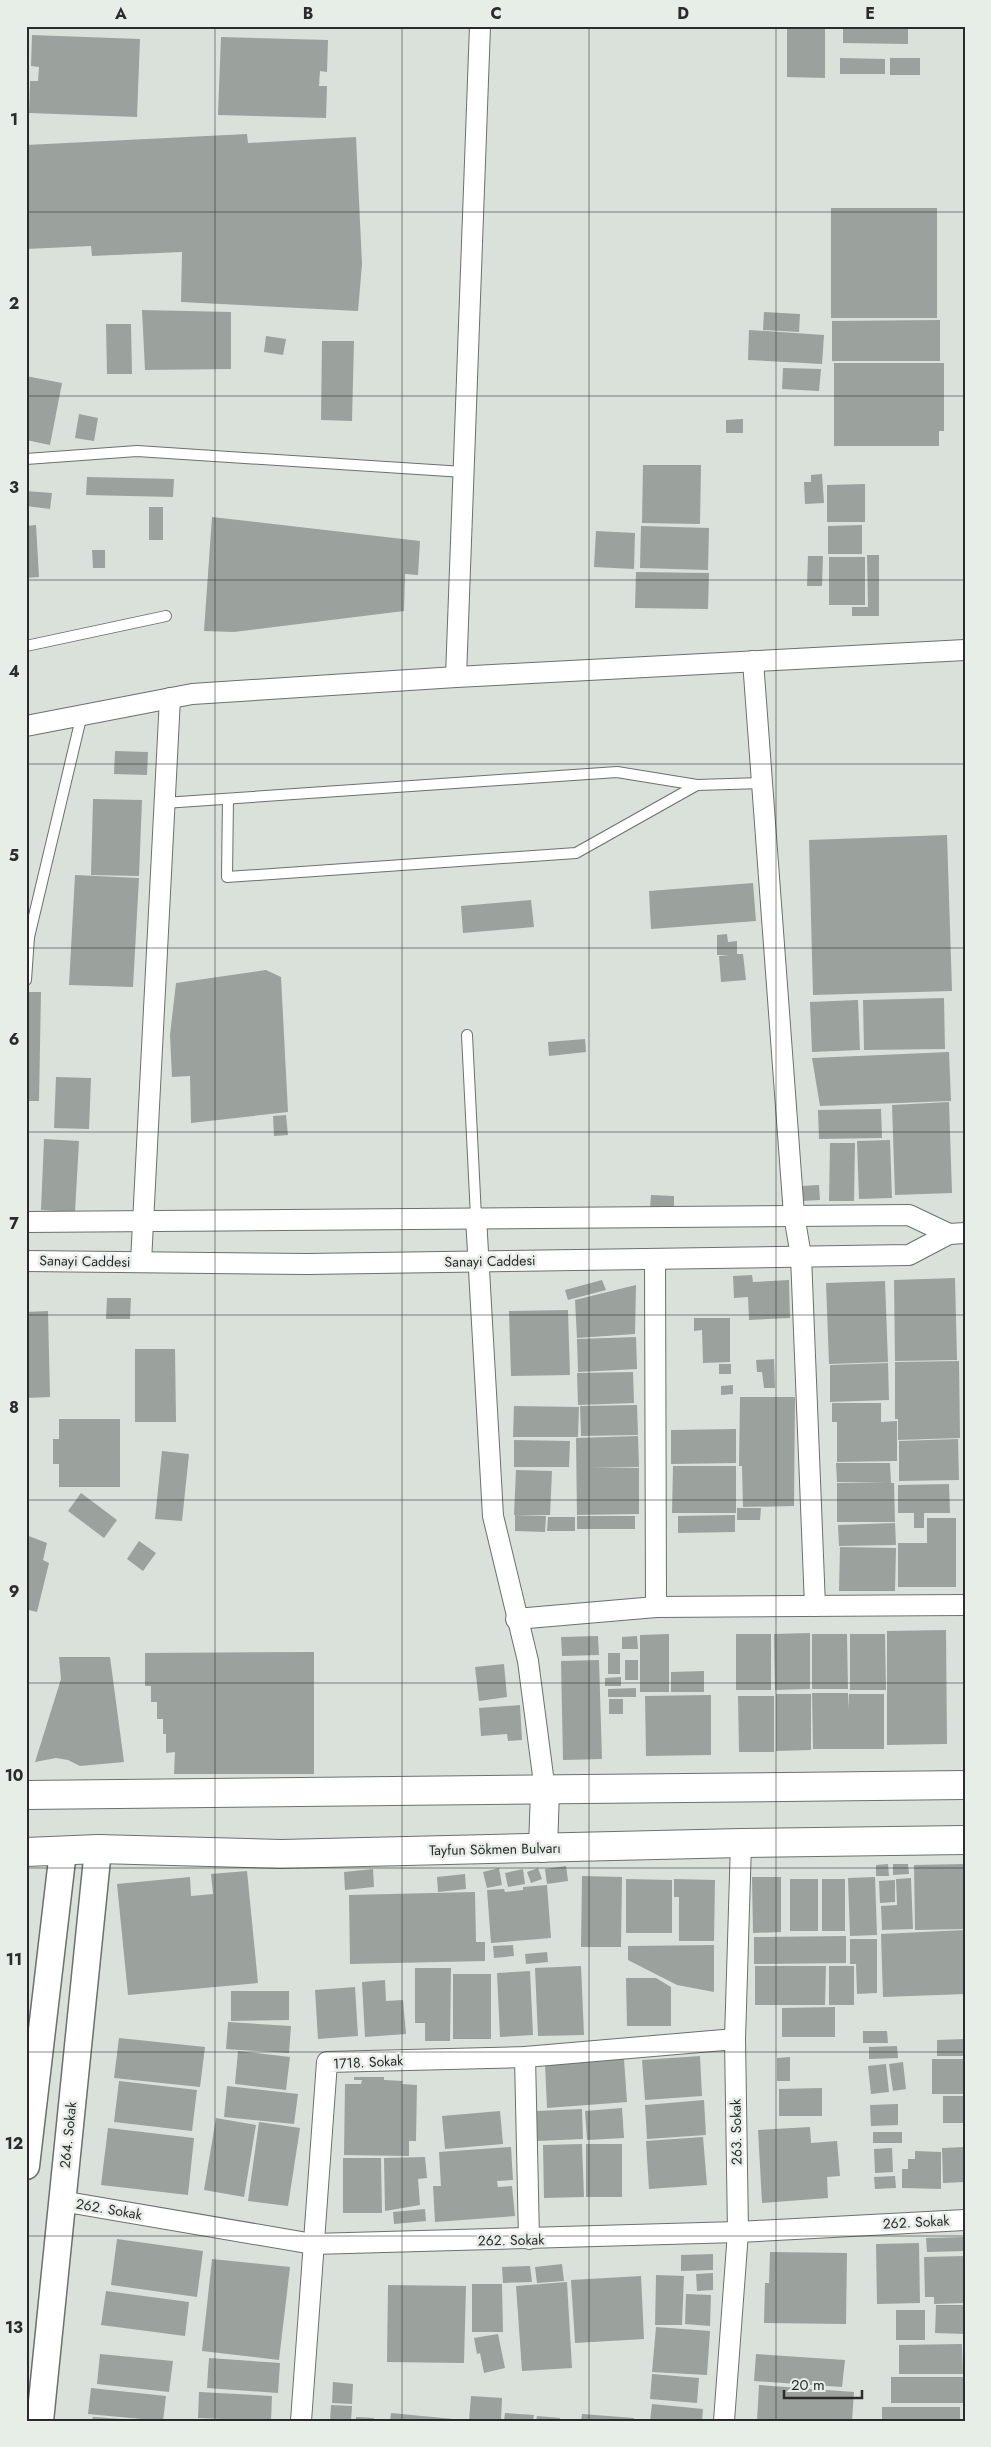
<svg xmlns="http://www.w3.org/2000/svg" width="991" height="2447" viewBox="0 0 991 2447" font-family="Jost,sans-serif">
<rect width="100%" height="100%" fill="#dae1db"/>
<g fill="#9ba19c">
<path d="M787 26H825V78L787 77Z"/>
<path d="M843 26H908V44L843 43Z"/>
<path d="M32 35 140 39 137 117 29 113 30 81H38L39 67 31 66Z"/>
<path d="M221 37 328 40 327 72 320 71 319 86H327L326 118 218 115Z"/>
<path d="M840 58 885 59V74H840Z"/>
<rect x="890" y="58" width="30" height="17"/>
<path d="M247 134 248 143 356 137 362 264 358 311 181 302 182 252 92 256 91 246 26 249V145Z"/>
<rect x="831" y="208" width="106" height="110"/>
<path d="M142 310 231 312V369L145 370Z"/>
<path d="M764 312 800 314 799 332 763 330Z"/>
<path d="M940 320V361H832V321Z"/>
<path d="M106 324H131L132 374H107Z"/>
<path d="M749 330 824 335 822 364 748 360Z"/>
<path d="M266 336 286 339 283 355 264 352Z"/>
<path d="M322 341H354L352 421 321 420Z"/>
<path d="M834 363H944V431H939V446H834Z"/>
<path d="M783 368 821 369 819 391 782 389Z"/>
<path d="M26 376 62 383 50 445 26 440Z"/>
<path d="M79 414 98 418 94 441 75 438Z"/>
<path d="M743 419V433H726V420Z"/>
<path d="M643 465H701L700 524 642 523Z"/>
<path d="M822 474 824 503 805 504 804 482H811V475Z"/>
<path d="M87 477 174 479 173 497 86 495Z"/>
<path d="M865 484V522H827V485Z"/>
<path d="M26 491 52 493 50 509 26 506Z"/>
<rect x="149" y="507" width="14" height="33"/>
<path d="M212 517 420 541 418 575 405 574 404 611 234 632 204 631Z"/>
<path d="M36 525 39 577 26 578V526Z"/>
<path d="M862 525V554H828V526Z"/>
<path d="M641 526 709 528 708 570 640 568Z"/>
<path d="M596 531 635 533 634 569 594 567Z"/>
<path d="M92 550H105V568H93Z"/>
<path d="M867 555H879V616H852V607H868Z"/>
<path d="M808 556H823L822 586H807Z"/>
<rect x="829" y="557" width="36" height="48"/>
<path d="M636 572 709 573 708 609 635 608Z"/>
<path d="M115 751 148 752 147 775 114 774Z"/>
<path d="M93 799 142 800 139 876 91 875Z"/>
<path d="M947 835 952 991 813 995 809 840Z"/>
<path d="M75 875 139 878 133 987 69 985Z"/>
<path d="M753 883 756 921 651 929 649 891Z"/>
<path d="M531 900 534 927 463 933 461 906Z"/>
<path d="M727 934 728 942 737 941V954H743L746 980 721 982 719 956 730 955H717V935Z"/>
<path d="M266 970 281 977 288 1112 191 1123 190 1076 172 1077 170 1035 176 983Z"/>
<path d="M26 992H41L39 1101H26Z"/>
<path d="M944 998 945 1049 864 1050 863 1000Z"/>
<path d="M858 1000 860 1050 812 1052 810 1002Z"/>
<path d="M585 1039 586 1052 549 1056 548 1042Z"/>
<path d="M949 1052 951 1101 820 1106 812 1058Z"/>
<path d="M56 1077 91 1078 89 1129 54 1128Z"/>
<path d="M949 1102 952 1193 895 1195 892 1105Z"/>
<path d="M881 1109 882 1138 819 1139 818 1110Z"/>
<path d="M286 1115 288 1135 274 1136 273 1116Z"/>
<path d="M44 1139 79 1141 75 1212 41 1210Z"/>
<path d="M890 1140 892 1198 859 1199 857 1141Z"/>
<path d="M830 1143H855L854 1201H829Z"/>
<path d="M819 1185 820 1200 802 1201 801 1186Z"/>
<path d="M651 1195 674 1196V1209L650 1208Z"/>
<path d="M752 1275 753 1282 789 1280 790 1318 749 1320 748 1297 734 1298 733 1276Z"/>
<path d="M955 1278 957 1360 895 1361 894 1280Z"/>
<path d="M602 1280 606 1290 568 1300 565 1290Z"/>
<path d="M885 1281 888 1362 829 1364 826 1283Z"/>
<path d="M636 1285 635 1334 577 1338 575 1300Z"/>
<path d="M107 1298H131L130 1319H106Z"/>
<path d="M568 1310 570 1375 511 1376 509 1311Z"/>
<path d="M48 1311 50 1397 26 1398V1312Z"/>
<path d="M694 1318H730V1362L703 1363 702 1330 694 1331Z"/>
<path d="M636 1337 637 1369 578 1372 577 1339Z"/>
<path d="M135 1349H175L176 1422H135Z"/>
<path d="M774 1359 775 1388H764L762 1372H757L756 1360Z"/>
<path d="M959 1361 960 1438 898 1440V1419H895V1362Z"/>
<path d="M888 1363 889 1400 830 1402V1365Z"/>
<rect x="719" y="1364" width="12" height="10"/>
<path d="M633 1372 634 1403 578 1405 577 1373Z"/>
<path d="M733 1385V1394L721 1395V1386Z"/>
<path d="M740 1397H795L794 1506 743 1507 742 1466H739Z"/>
<path d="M832 1403H881V1422L897 1421V1461L837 1462V1422H832Z"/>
<path d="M637 1405 638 1435 581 1436 580 1406Z"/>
<path d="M514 1406 579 1407 578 1437H513Z"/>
<path d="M59 1419H120V1487H59V1464H53V1439H59Z"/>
<path d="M736 1429V1463L671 1464V1430Z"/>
<path d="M638 1436 639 1467 592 1468H639V1514L577 1515 576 1438Z"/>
<path d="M958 1439 959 1480 899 1481V1441Z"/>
<path d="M514 1440 570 1441 569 1467H514Z"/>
<path d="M162 1451 189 1454 182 1521 155 1519Z"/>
<path d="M836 1463H890L891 1483H894L895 1522H837V1483H888L837 1482Z"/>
<path d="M673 1466H736V1513H672Z"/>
<path d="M516 1470 552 1471 550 1515H514Z"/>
<path d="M949 1484 950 1513H924V1528H914V1513H898V1485Z"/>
<path d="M81 1493 117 1520 104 1538 68 1511Z"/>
<path d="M737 1508H761L760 1520H737Z"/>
<path d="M515 1515 546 1516 545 1532 515 1531Z"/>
<path d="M735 1515V1532L678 1533V1516Z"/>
<rect x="577" y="1516" width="58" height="13"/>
<path d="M548 1517H575V1531H547Z"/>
<path d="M927 1518H956V1587H898V1543H927Z"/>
<path d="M895 1523 896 1545 839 1546 838 1525Z"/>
<path d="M26 1535 47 1543 43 1560 49 1563 37 1612 29 1610 26 1615Z"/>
<path d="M139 1541 156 1553 143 1571 127 1559Z"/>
<path d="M840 1547 896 1548 895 1591H839Z"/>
<path d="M946 1630 947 1744 887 1745V1631Z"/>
<path d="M810 1633V1689L775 1690 774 1634Z"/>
<path d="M669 1634V1692H640V1635Z"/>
<rect x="736" y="1634" width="35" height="56"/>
<path d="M812 1634H847L848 1689H812Z"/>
<path d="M850 1634H885L886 1690H850Z"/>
<path d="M598 1636 599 1655 562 1656 561 1637Z"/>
<path d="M637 1636 638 1649H622V1637Z"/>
<path d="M314 1652V1774H174L175 1752 166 1753V1734H163V1719H157V1702H151V1686H145V1653Z"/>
<rect x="608" y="1653" width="12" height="21"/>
<path d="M59 1657H110L124 1762 80 1766 68 1760 56 1758 35 1762 61 1679Z"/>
<path d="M599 1660 602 1759 563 1760 561 1661Z"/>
<rect x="625" y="1660" width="13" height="20"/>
<path d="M504 1664 507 1697 479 1701 475 1667Z"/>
<path d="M704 1671V1692H671V1672Z"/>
<path d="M621 1677V1686H605V1678Z"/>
<path d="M636 1688V1697H608V1689Z"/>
<path d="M812 1693H848V1710L849 1694H884V1749H813Z"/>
<path d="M776 1694H811V1750L776 1751Z"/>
<path d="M711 1695V1755L646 1756 645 1696Z"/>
<path d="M738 1696H774V1752H739Z"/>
<rect x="609" y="1699" width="14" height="15"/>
<path d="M520 1705 522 1740 508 1741 507 1734 481 1736 479 1708Z"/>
<path d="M888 1864 889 1876H876V1865Z"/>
<path d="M893 1864H908L909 1874 893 1875Z"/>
<path d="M965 1864V1929L915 1930 914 1865Z"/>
<path d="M566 1866 568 1881 547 1884 545 1869Z"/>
<path d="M499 1868 502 1885 487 1888 483 1872Z"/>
<path d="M538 1868 542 1879 531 1883 527 1872Z"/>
<path d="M373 1869 374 1887 345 1890 344 1872Z"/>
<path d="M523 1869 525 1884 508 1887 505 1873Z"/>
<path d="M247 1871 258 1983 128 1995 117 1884 190 1877 191 1896 213 1894 211 1874Z"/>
<path d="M465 1874 466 1889 438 1892 437 1877Z"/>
<path d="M582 1876 622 1877 621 1947H581Z"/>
<path d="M752 1877H781V1932L753 1933Z"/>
<path d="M875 1877 877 1935 850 1936 848 1878Z"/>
<path d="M911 1878 913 1929 882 1930 881 1906 897 1905 896 1879Z"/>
<path d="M626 1879 672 1880V1933H626Z"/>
<path d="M674 1879 715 1880 714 1941H679V1897H674Z"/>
<rect x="790" y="1879" width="28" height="52"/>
<rect x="822" y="1879" width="23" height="52"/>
<path d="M895 1880V1902L880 1903 879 1881Z"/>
<path d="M547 1885 551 1938 491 1943 487 1890 504 1889 505 1892 523 1890V1887Z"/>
<path d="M475 1892 476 1942H485V1961L350 1964 349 1895Z"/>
<path d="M965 1930V1994L883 1997 881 1934Z"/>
<path d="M846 1936V1963L754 1964V1937Z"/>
<path d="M850 1939H877V1993L857 1994 856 1964H850Z"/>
<path d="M513 1945 514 1956 494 1958 493 1946Z"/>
<path d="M714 1945V1992L677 1985 628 1960V1946Z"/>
<path d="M547 1952 548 1962 526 1964 525 1954Z"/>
<path d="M581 1966 584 2035 538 2036 535 1968Z"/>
<path d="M755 1966H826L825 2005H755Z"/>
<rect x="829" y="1966" width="25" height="39"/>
<path d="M415 1968H451L450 2041H425V2023H415Z"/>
<path d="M530 1971 533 2035 500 2037 497 1973Z"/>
<rect x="453" y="1974" width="38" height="65"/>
<path d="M626 1978H656L671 1987V2026H627Z"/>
<path d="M385 1980 386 2001 403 2000 406 2034 365 2037 362 1982Z"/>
<path d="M355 1987 358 2036 318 2039 315 1990Z"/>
<path d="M231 1991H289V2020L231 2021Z"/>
<path d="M835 2007V2037H782V2008Z"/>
<path d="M228 2022 291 2026 289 2053 226 2049Z"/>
<path d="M863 2031H887L888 2043H863Z"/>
<path d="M119 2038 205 2047 200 2087 114 2078Z"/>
<path d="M965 2039V2056H937V2040Z"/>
<path d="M897 2046 898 2058 869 2059V2047Z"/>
<path d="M238 2051 290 2057 286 2090 235 2084Z"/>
<path d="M700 2056 702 2096 645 2100 642 2060Z"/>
<path d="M790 2057V2081H777V2058Z"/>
<path d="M624 2059 627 2102 547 2108 545 2064Z"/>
<rect x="932" y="2059" width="33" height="35"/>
<path d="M903 2062 906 2089 893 2091 889 2064Z"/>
<path d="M886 2064 889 2092 871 2094 868 2066Z"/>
<path d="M354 2077H384V2080L403 2081 402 2084 417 2085 416 2141H409V2156L344 2155 345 2084H361L362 2080H354Z"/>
<path d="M119 2081 197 2090 192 2131 114 2122Z"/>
<path d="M227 2086 298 2094 294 2124 224 2117Z"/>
<path d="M822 2088V2116H779V2089Z"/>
<rect x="943" y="2096" width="22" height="27"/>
<path d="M704 2100 706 2135 647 2139 645 2105Z"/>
<path d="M898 2104V2125L871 2126 870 2105Z"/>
<path d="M622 2108 624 2138 587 2140 585 2111Z"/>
<path d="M582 2109 583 2139 537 2141 536 2111Z"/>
<path d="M500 2111 503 2144 445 2149 442 2116Z"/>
<path d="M216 2118 256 2125 244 2197 204 2190Z"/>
<path d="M259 2122 300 2128 288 2206 248 2201Z"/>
<path d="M810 2127 811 2143 837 2141 840 2176 827 2177 828 2198 762 2203 758 2130Z"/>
<path d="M108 2128 194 2138 188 2195 101 2185Z"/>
<rect x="873" y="2132" width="29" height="11"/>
<path d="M703 2137 707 2185 649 2189 646 2141Z"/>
<path d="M582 2144 584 2197 544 2198 543 2145Z"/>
<rect x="586" y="2144" width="36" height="53"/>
<path d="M511 2147 513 2180 497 2181 498 2187 512 2186 515 2216 435 2222 433 2186H441L439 2152Z"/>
<path d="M965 2147V2182L943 2183 942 2148Z"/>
<path d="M892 2148 893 2172 875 2173 874 2149Z"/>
<path d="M915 2151 941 2152V2189L902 2188V2169H908V2159H915Z"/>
<path d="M425 2157 427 2178 418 2179 420 2205 385 2211 384 2158Z"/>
<path d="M343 2158H381L382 2213H343Z"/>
<path d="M895 2176 896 2188 875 2189 874 2177Z"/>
<path d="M425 2209 426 2221 394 2224 393 2212Z"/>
<path d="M965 2237V2251L927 2252 926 2238Z"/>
<path d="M117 2239 203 2251 197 2297 111 2285Z"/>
<path d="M919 2243 920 2303 877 2304 876 2244Z"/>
<path d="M770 2252 847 2253 846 2324 764 2323 765 2283H769Z"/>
<path d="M713 2254V2270L681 2271V2255Z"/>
<path d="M965 2256V2303L934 2304V2297H925L924 2257Z"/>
<path d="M212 2259 290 2267 279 2360 202 2351Z"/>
<path d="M562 2264 564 2281 537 2283 535 2267Z"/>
<path d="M530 2266 532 2282 503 2283 502 2267Z"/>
<path d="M713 2273V2290L697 2291 696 2274Z"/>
<path d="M656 2275 684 2276 682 2325H655Z"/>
<path d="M641 2276 644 2339 575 2343 571 2280Z"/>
<path d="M567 2282 572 2368 522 2371 516 2286Z"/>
<path d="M472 2284H502L503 2332H472Z"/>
<path d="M388 2285 466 2286 464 2363 387 2362Z"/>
<path d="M106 2291 189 2302 185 2336 101 2325Z"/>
<path d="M686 2294 711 2295 710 2326 685 2324Z"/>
<path d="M936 2305H965V2334L935 2333Z"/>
<rect x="896" y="2310" width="29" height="30"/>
<path d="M656 2327 710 2331 707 2375 652 2372Z"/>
<path d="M498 2334 505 2368 484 2373 480 2353 477 2354 474 2338Z"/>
<path d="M962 2344 963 2374H899V2345Z"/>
<path d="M100 2354 173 2361 169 2392 97 2384Z"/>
<path d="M756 2354 845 2360 842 2387 754 2381Z"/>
<path d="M209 2358 280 2363 278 2393 207 2388Z"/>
<path d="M652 2374 699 2378 697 2403 650 2399Z"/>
<rect x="891" y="2377" width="74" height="26"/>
<path d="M333 2382 353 2384 352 2404 332 2403Z"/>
<path d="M759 2385 854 2392 852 2421H757Z"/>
<path d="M91 2388 166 2396 163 2421 88 2414Z"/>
<path d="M199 2392 272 2396 271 2421 198 2418Z"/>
<path d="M471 2396 502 2398 501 2421H469Z"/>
<path d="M652 2404 703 2409 702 2421H650Z"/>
<path d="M331 2405 352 2406 351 2421H330Z"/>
<rect x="882" y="2407" width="78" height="14"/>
<path d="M391 2413 453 2419V2421H390Z"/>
<path d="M505 2413 534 2415 533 2421H504Z"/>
<path d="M582 2414 634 2418V2421H581Z"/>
<path d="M537 2416 560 2418V2421H536Z"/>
<path d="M93 2417 122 2419V2421H92Z"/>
<path d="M356 2417 374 2418 373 2421H356Z"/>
</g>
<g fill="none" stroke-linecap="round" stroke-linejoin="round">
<defs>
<g id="service">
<path d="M26 459 137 451 464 472"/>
<path d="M26 646 166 616"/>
<path d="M228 799 227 877 576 853 697 785"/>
<path d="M164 803 617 772 697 785 762 783"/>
<path d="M26 935 29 937 26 980"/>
<path d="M29 937 82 714"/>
<path d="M467 1035 476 1217"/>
</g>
<g id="minor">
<path d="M753 661 794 1215 801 1256 815 1606"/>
<path d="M456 677 480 26"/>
<path d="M26 726 192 694 456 677 965 650"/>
<path d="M476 1217 493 1516 528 1661 545 1791"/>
<path d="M26 1222 909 1215 949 1234"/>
<path d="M655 1259 656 1607"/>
<path d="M26 1261 307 1264 909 1255 949 1234 965 1233"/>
<path d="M141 1262 170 698"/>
<path d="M516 1619 656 1607 965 1605"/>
<path d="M525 2057 529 2239"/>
<path d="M61 2201 313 2244 738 2232 965 2220"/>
<path d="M301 2421 327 2062 525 2057 735 2039"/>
<path d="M724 2421 738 2232 735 2039 741 1843"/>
</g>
<g id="tertiary">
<path d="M26 2166 63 1851"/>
<path d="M40 2421 98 1849"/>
</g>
<g id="secondary">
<path d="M26 1795 965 1785"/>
<path d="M543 1848 545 1791"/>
<path d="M26 1852 98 1849 281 1854 741 1843 965 1840"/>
</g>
</defs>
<use href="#service" stroke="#6b716c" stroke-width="12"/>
<use href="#minor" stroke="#6b716c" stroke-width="22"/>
<use href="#tertiary" stroke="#6b716c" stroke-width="29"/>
<use href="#secondary" stroke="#6b716c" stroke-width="30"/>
<use href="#service" stroke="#fff" stroke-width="10"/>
<use href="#minor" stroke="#fff" stroke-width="20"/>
<use href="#tertiary" stroke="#fff" stroke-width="26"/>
<use href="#secondary" stroke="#fff" stroke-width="28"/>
</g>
<path fill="none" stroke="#292c2a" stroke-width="1" stroke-opacity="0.55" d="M215 26V2421M402 26V2421M589 26V2421M776 26V2421M26 212H965M26 396H965M26 580H965M26 764H965M26 948H965M26 1132H965M26 1315H965M26 1500H965M26 1683H965M26 1868H965M26 2052H965M26 2236H965"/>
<g text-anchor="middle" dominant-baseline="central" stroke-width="5" stroke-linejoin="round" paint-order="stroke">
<g font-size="14" fill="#292c2a" stroke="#e7eee8">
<text transform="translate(85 1261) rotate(1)">Sanayi Caddesi</text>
<text transform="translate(490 1261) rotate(-1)">Sanayi Caddesi</text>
<text transform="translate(495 1849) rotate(-1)">Tayfun Sökmen Bulvarı</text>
<text transform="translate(368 2062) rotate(-3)">1718. Sokak</text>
<text transform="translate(736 2132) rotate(-91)">263. Sokak</text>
<text transform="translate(68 2135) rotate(-84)">264. Sokak</text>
<text transform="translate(109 2209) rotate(10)">262. Sokak</text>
<text transform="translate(916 2222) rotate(-3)">262. Sokak</text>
<text transform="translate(511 2240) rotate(-1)">262. Sokak</text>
</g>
</g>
<rect width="991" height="2447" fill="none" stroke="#e7eee8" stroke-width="55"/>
<path d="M784 2390v8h78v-8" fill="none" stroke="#292c2a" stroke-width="2.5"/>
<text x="791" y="2390" font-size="15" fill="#292c2a" stroke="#e7eee8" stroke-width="4" paint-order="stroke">20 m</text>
<rect x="28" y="28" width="936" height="2392" fill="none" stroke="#292c2a" stroke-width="2"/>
<g font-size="16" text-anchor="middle" font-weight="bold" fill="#292c2a">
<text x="121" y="19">A</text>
<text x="308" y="19">B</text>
<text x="496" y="19">C</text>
<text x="683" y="19">D</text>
<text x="870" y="19">E</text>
<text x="14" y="125">1</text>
<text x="14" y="309">2</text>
<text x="14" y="493">3</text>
<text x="14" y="677">4</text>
<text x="14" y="861">5</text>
<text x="14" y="1045">6</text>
<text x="14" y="1229">7</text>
<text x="14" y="1413">8</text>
<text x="14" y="1597">9</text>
<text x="14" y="1781">10</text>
<text x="14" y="1965">11</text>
<text x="14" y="2149">12</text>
<text x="14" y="2333">13</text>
</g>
</svg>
